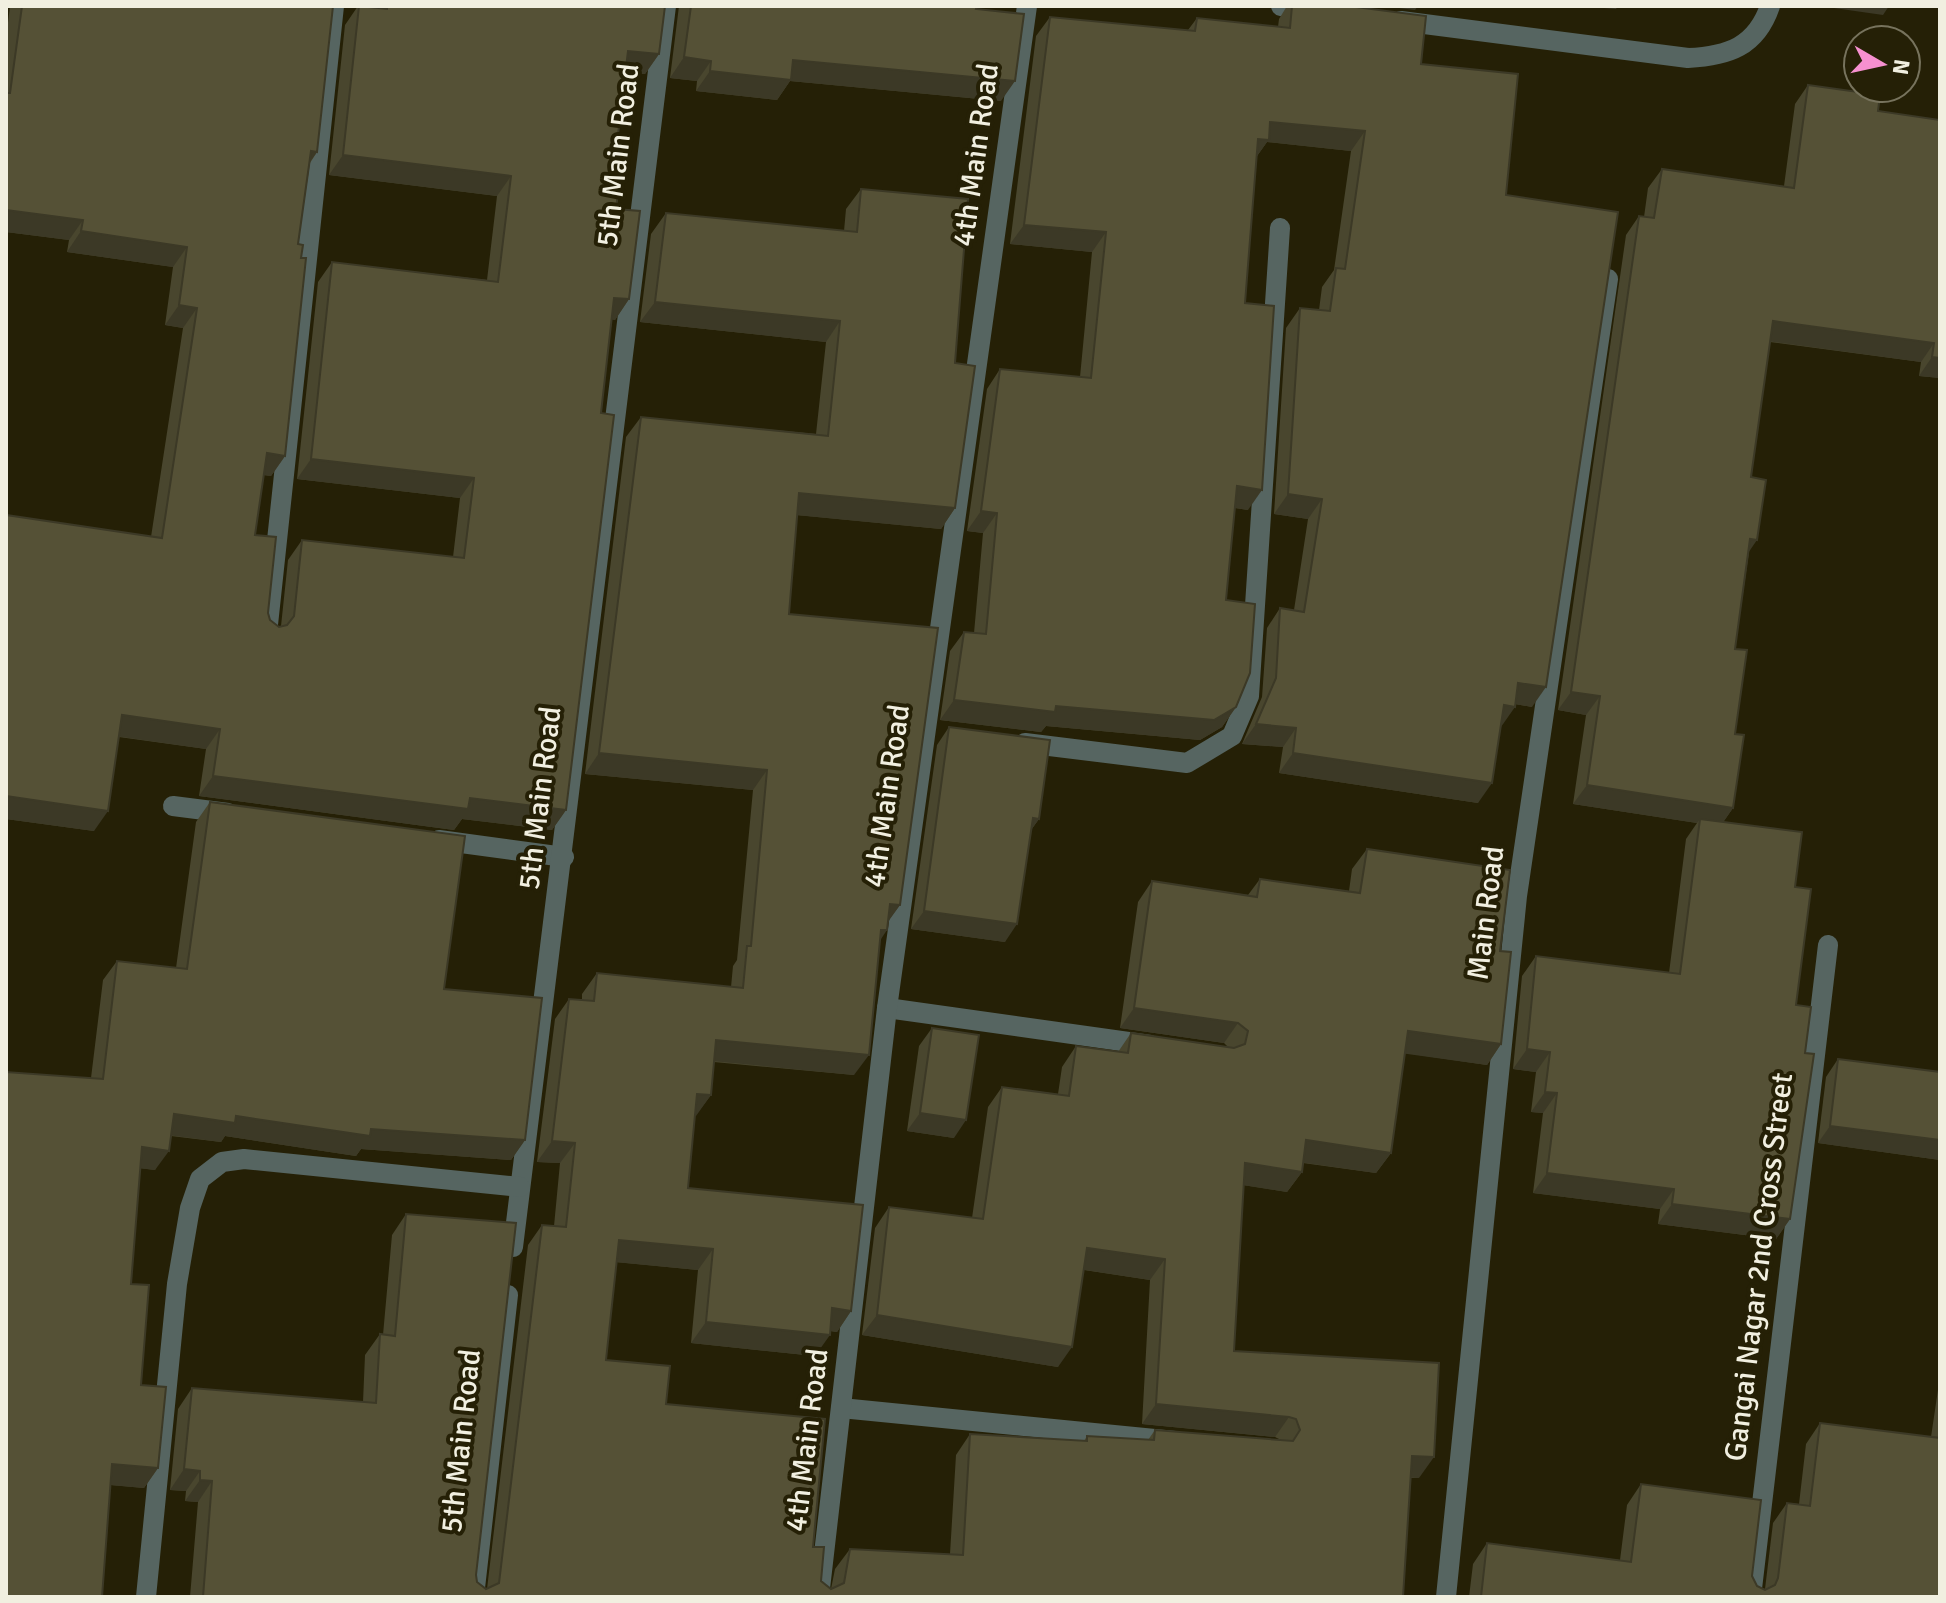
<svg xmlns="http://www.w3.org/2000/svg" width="1946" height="1603" viewBox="0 0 1946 1603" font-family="Signika,sans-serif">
<rect width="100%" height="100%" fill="#252006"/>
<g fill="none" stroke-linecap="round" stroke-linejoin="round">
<g stroke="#566561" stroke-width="20">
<path d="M1281 6 1314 10"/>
<path d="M1401 21 1688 58C1728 56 1756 47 1770 6"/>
<path d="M267 634 334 6"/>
<path d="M1025 743 1187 763 1232 736 1249 696 1280 228"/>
<path d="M173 806 228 813"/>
<path d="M439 840 564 857"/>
<path d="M887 1008 1150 1045"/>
<path d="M513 1247 666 6"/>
<path d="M841 1408 1175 1441"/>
<path d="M146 1597 177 1284 190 1208 200 1179 222 1162 244 1159 520 1187"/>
<path d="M474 1597 508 1295"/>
<path d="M819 1597 887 1008 1027 6"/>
<path d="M1446 1597 1517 896 1608 279"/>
<path d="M1751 1597 1828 945"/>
</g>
</g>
<g fill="#49462e">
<path d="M10 6H333L317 152 310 163 298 244 301 258 285 456 271 476 264 475 255 535 270 620 279 627 281 626 288 560 302 540 453 557 460 498 297 479 318 282 332 262 487 280 497 196 329 175 345 25 358 6 375 7V6H665L659 54 645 74 625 72 614 168 616 209 629 299 615 320 612 319 601 413 566 810 552 830 462 819 454 830 199 796 206 749 119 737 94 831 6 819V515L151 537 183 328 165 325 173 267 67 252 69 240 6 232V39Z"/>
<path d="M679 6H977L976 9 1001 101 790 81 777 100 696 91 697 81 670 78Z"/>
<path d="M1287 6H1348L1421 64 1506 195 1532 707 1515 704 1501 726 1478 803 1279 773 1283 747 1242 744 1262 697 1267 628 1280 608 1294 610 1308 519 1274 514 1286 328 1300 308 1319 310 1322 287 1334 270 1351 151 1267 142 1257 156 1245 303 1248 510 1235 508 1226 600 1236 707 1222 727 1200 740 1046 726 1041 732 940 720 950 651 964 632 974 633 983 533 967 531 987 389 1000 369 1080 377 1092 252 1010 244 1036 36 1050 17 1188 30 1197 18 1278 27 1279 19Z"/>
<path d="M1808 85 1878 111 1940 120V378L1919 376 1921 362 1770 342 1751 477 1749 552 1735 649V734L1733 808 1723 822 1795 887 1796 1005 1805 1053 1790 1219 1776 1239 1658 1224 1660 1209 1533 1193 1543 1113 1531 1112 1536 1072 1513 1069 1522 976 1536 956 1669 973 1686 839 1697 823 1573 804 1586 715 1558 710 1626 235 1639 216 1644 217 1648 188 1662 169 1784 186 1795 104Z"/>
<path d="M861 189 955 363V508L941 529 797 515 789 614 900 905 888 921 880 941 854 1075 714 1062 711 1095 695 1116 688 1188 851 1311 837 1332 830 1331 815 1356 691 1343 698 1270 616 1262 606 1360 666 1404 813 1547 821 1581 831 1589 835 1569 850 1549 950 1554 956 1455 970 1434 1084 1441 1087 1436 1148 1440 1155 1430 1281 1440 1275 1437 1142 1424 1150 1280 1084 1270 1058 1367 862 1335 875 1228 889 1207 972 1218 988 1107 1002 1087 1058 1094 1062 1067 1076 1046 1118 1052 1131 1033 1228 1047 1224 1043 1120 1028 1138 902 1152 881 1248 895 1260 879 1349 891 1352 869 1367 849 1500 951 1501 1044 1487 1065 1405 1053 1391 1153 1376 1173 1303 1163 1302 1172 1287 1192 1243 1185 1234 1351 1419 1478H1411L1403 1597H190L198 1502 185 1501 186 1491 170 1490 178 1409 192 1388 363 1402 365 1355 380 1334 383 1335 392 1235 406 1214 477 1582 487 1589 528 1245 542 1225 554 1226 560 1163 537 1162 555 1019 569 999 582 1000V994L597 973 731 987 733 966 737 960 753 790 585 774 626 437 641 417 816 434 826 342 640 322 651 234 666 213 844 231 846 209Z"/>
<path d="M949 727 1039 819 1031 830 1005 942 911 929 937 745Z"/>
<path d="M210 802 444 989 525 1140 511 1160 361 1149 356 1156 225 1136 221 1142 171 1136 155 1170 140 1168 131 1284 141 1385 158 1468 144 1488 111 1485 91 1078 103 980 117 961 176 968 196 822Z"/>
<path d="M932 1028 954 1138 907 1131 919 1046Z"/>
<path d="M1838 1059 1940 1072V1160L1818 1143 1826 1077Z"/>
<path d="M1940 1376V1597H1469L1473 1564 1487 1543 1620 1560 1627 1505 1641 1484 1752 1576 1757 1586 1765 1589 1773 1523 1787 1503 1799 1504 1806 1444 1820 1423 1931 1437Z"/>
</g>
<g fill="#3c3926">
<path d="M1383 6H1418L1415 10Z"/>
<path d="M1580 6H1618L1616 9Z"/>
<path d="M1820 6H1889L1883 15Z"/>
<path d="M628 51 659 54 645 74 613 71Z"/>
<path d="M684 57 711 61 697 81 670 78Z"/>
<path d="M793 60 1015 81 1001 101 790 81 777 100 696 91 710 71Z"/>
<path d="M1270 122 1365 131 1351 151 1267 142 1255 159 1245 158Z"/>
<path d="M311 151 317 152 303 172Z"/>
<path d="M343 155 511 176 497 196 329 175Z"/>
<path d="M6 210 83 220 69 240 6 232Z"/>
<path d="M1024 225 1106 232 1092 252 1010 244Z"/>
<path d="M81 231 187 247 173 267 67 252Z"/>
<path d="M614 298 629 299 615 320 600 318Z"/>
<path d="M655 302 840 321 826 342 640 322Z"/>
<path d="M179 305 197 308 183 328 165 325Z"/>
<path d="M1773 321 1934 343 1921 362 1760 340Z"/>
<path d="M1932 357 1940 358V378L1919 376Z"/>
<path d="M267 453 285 456 271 476 253 474Z"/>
<path d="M311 459 474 478 460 498 297 479Z"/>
<path d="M1237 486 1262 490 1248 510 1223 506Z"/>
<path d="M799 493 955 508 941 529 785 514Z"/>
<path d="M1288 494 1322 499 1308 519 1274 514Z"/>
<path d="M981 511 997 513 983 533 967 531Z"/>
<path d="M1750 539 1757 540 1744 559Z"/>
<path d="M1518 683 1546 687 1532 707 1504 702Z"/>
<path d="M1571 692 1600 696 1586 715 1558 710Z"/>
<path d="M954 700 1056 706 1236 707 1222 727 1200 740 1046 726 1041 732 940 720Z"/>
<path d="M1504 705 1515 707 1501 727Z"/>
<path d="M122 715 220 729 206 749 108 735Z"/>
<path d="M1256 724 1296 728 1283 747 1242 744Z"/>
<path d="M599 753 767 770 753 790 585 774Z"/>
<path d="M1293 753 1492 783 1478 803 1279 773Z"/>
<path d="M213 776 470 798 566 810 552 830 462 819 454 830 199 796Z"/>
<path d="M1587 785 1733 808 1720 827 1700 819 1697 823 1573 804Z"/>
<path d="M6 796 108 811 94 831 6 819Z"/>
<path d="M1033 818 1039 819 1026 837Z"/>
<path d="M890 904 900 905 885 926Z"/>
<path d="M924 911 1017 924 1005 942 911 929Z"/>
<path d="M881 930H887L873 951Z"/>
<path d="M1134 1008 1238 1023 1224 1043 1120 1028Z"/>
<path d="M1408 1031 1501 1044 1487 1065 1393 1052Z"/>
<path d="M716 1040 869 1055 854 1075 702 1060Z"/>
<path d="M1527 1049 1550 1052 1536 1072 1513 1069Z"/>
<path d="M1545 1092 1557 1093 1543 1113 1531 1112Z"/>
<path d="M697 1094 711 1095 696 1116 683 1114Z"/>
<path d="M920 1113 966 1120 954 1138 907 1131Z"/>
<path d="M174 1114 236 1116 371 1129 525 1140 511 1160 361 1149 356 1156 225 1136 221 1142 160 1134Z"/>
<path d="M1830 1126 1940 1140V1160L1818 1143Z"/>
<path d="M1306 1140 1391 1153 1376 1173 1292 1161Z"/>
<path d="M552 1141 575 1143 560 1163 537 1162Z"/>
<path d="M142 1147 169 1151 155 1170 128 1167Z"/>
<path d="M1245 1163 1302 1172 1287 1192 1230 1183Z"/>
<path d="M1547 1173 1674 1189 1660 1209 1533 1193Z"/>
<path d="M1672 1204 1790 1219 1776 1239 1658 1224Z"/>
<path d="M619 1240 713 1249 698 1270 604 1261Z"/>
<path d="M1087 1248 1165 1259 1150 1280 1072 1268Z"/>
<path d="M832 1308 851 1311 837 1332 818 1329Z"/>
<path d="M877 1315 1072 1347 1058 1367 862 1335Z"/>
<path d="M706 1322 830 1335 815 1356 691 1343Z"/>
<path d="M1156 1404 1289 1417 1275 1437 1142 1424Z"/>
<path d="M1412 1456 1434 1457 1419 1478 1398 1477Z"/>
<path d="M112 1464 158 1468 144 1488 98 1484Z"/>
<path d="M184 1469 200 1471 186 1491 170 1490Z"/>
<path d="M200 1480 212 1481 198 1502 185 1501Z"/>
</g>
<g fill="#555136" stroke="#3c3926" stroke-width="2">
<path d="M22 6H333L317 152 311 151 298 244 303 245 301 258H306L285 456 267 453 255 535 276 537 268 613 270 620 279 627 287 625 294 616 302 540 464 558 474 478 311 459 332 262 498 282 511 176 343 155 359 6 387 9V6H665L659 54 628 51 614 168 621 169 616 209 640 211 629 299 614 298 601 413 614 415 566 810 470 798 468 809 213 776 220 729 122 715 108 811 6 796V515L162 538 197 308 179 305 187 247 81 231 83 220 6 210V93H10Z"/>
<path d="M691 6H977L976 9 1024 14 1015 81 793 60 791 80 710 71 711 61 684 57Z"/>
<path d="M1292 6H1348L1426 16 1421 64 1518 74 1506 195 1618 212 1546 687 1518 683 1515 707 1504 705 1492 783 1293 753 1296 728 1256 724 1276 678 1280 608 1304 612 1322 499 1288 494 1300 308 1330 311 1336 268 1345 269 1365 131 1270 122 1269 140 1258 139 1245 303 1274 306 1262 490 1237 486 1226 600 1255 604 1250 673 1236 707 1214 720 1056 706 1055 712 954 700 964 632 986 634 997 513 981 511 1000 369 1091 378 1106 232 1024 225 1050 17 1195 31 1197 18 1290 28Z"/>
<path d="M1808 85 1880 95 1878 111 1940 120V358L1932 357 1934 343 1773 321 1751 477 1766 480 1757 540 1750 539 1735 649 1747 650 1735 734 1744 735 1733 808 1587 785 1600 696 1571 692 1639 216 1654 218 1662 169 1794 188Z"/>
<path d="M861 189 968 199 955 363 975 366 955 508 799 493 789 614 938 628 900 905 890 904 887 930H881L869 1055 716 1040 711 1095 697 1094 688 1188 863 1205 851 1311 832 1308 830 1335 706 1322 713 1249 619 1240 606 1360 670 1366 666 1404 825 1419 813 1547H824L821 1581 831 1589 844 1583 850 1549 963 1555 970 1434 1087 1441V1436L1154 1440 1155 1430 1293 1441 1300 1430 1296 1419 1289 1417 1156 1404 1165 1259 1087 1248 1072 1347 877 1315 889 1207 983 1219 1002 1087 1069 1096 1076 1046 1128 1053 1131 1033 1234 1048 1245 1044 1248 1031 1238 1023 1134 1008 1152 881 1257 897 1260 879 1360 893 1367 849 1510 870 1500 951 1511 952 1501 1044 1408 1031 1391 1153 1306 1140 1302 1172 1245 1163 1234 1351 1439 1363 1434 1457 1412 1456 1403 1597H203L212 1481 200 1480V1471L184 1469 192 1388 376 1403 380 1334 395 1336 406 1214 516 1223 476 1575 477 1582 486 1589 499 1583 542 1225 566 1227 575 1143 552 1141 569 999 594 1001 597 973 743 988 747 946H751L767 770 599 753 641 417 828 436 840 321 655 302 666 213 857 232Z"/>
<path d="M949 727 1050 740 1039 819 1033 818 1017 924 924 911Z"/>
<path d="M210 802 465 836 444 989 542 998 525 1140 371 1129 370 1136 236 1116 235 1123 174 1114 169 1151 142 1147 131 1284 149 1285 141 1385 166 1387 158 1468 112 1464 102 1597H6V1072L103 1079 117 961 187 969Z"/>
<path d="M1700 819 1802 832 1795 887 1811 889 1796 1005 1811 1007 1805 1053 1814 1054 1790 1219 1672 1204 1674 1189 1547 1173 1557 1093 1545 1092 1550 1052 1527 1049 1536 956 1680 974Z"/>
<path d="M932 1028 979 1035 966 1120 920 1113Z"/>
<path d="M1838 1059 1940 1072V1140L1830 1126Z"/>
<path d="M1820 1423 1940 1438V1597H1481L1487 1543 1631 1562 1641 1484 1761 1500 1752 1576 1757 1586 1765 1590 1775 1585 1778 1578 1787 1503 1810 1506Z"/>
</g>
<g text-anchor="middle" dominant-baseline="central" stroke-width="8" stroke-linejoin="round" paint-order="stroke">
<g font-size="30" fill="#f1efe0" stroke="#252006">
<text transform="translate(618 155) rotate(-83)">5th Main Road</text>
<text transform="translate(976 155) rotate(-82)">4th Main Road</text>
<text transform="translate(887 796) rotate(-82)">4th Main Road</text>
<text transform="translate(540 798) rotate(-83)">5th Main Road</text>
<text transform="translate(1486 913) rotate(-83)">Main Road</text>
<text transform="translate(1759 1267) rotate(-83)">Gangai Nagar 2nd Cross Street</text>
<text transform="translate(807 1440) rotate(-83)">4th Main Road</text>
<text transform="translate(461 1441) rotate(-84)">5th Main Road</text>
</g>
</g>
<rect width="1946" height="1603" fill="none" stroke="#f1efe0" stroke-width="16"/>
<g transform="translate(1882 64) rotate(99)"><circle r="38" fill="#252006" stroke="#77735d" stroke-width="2"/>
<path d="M0-6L14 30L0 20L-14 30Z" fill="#f690d0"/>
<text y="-12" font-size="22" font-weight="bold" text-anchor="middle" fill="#f1efe0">N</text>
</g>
</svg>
